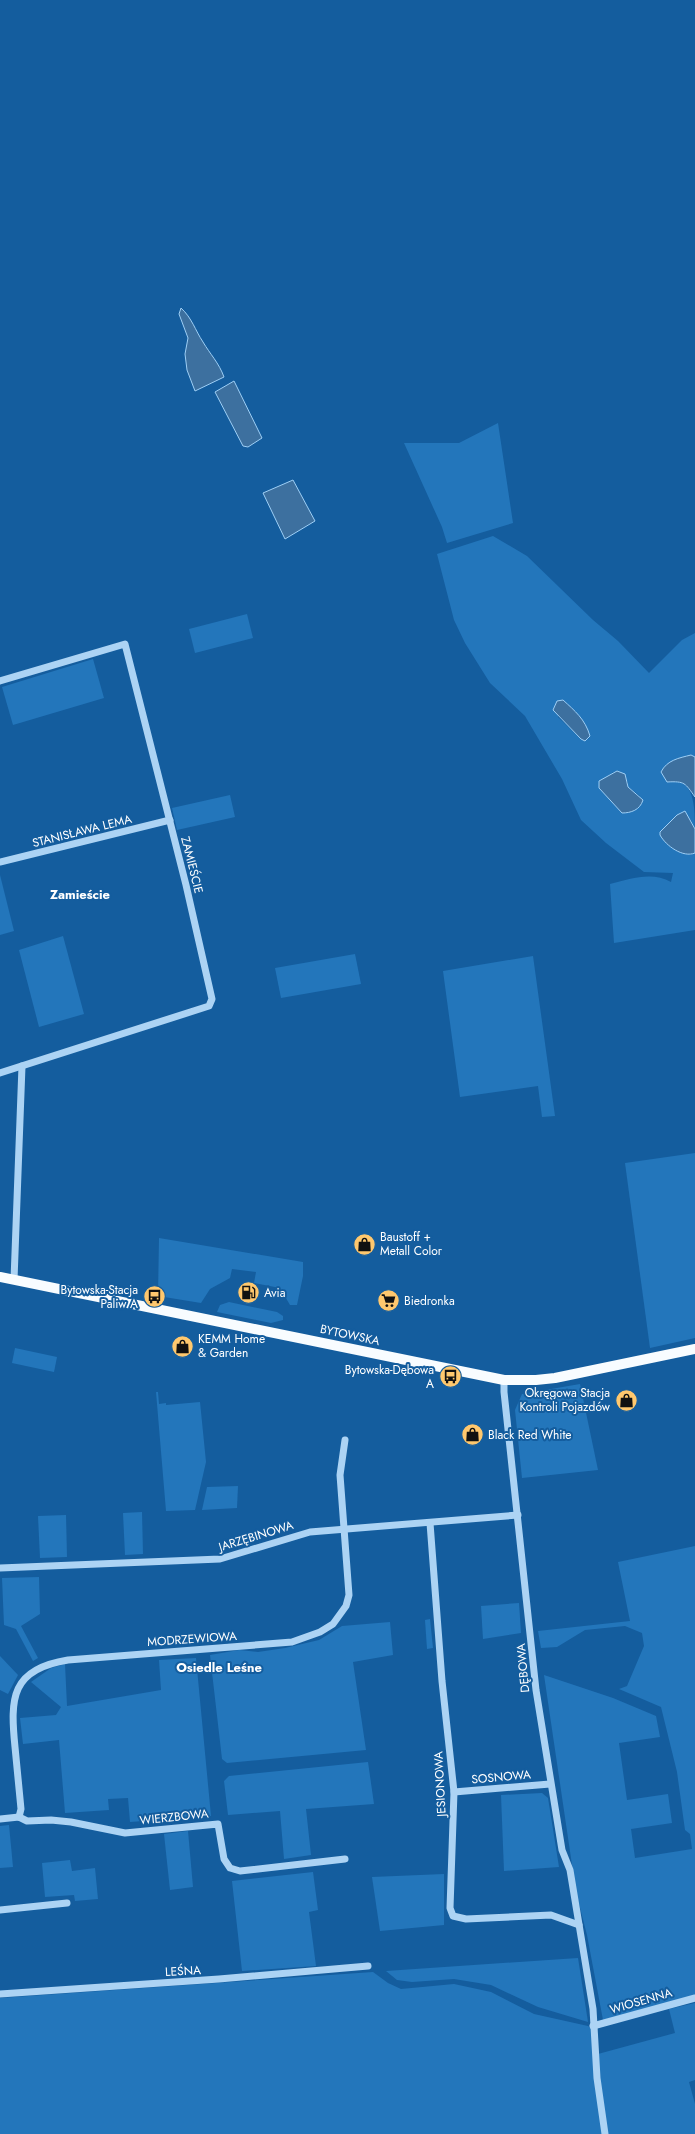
<svg xmlns="http://www.w3.org/2000/svg" width="695" height="2134" viewBox="0 0 695 2134" font-family="Jost,sans-serif">
<rect width="100%" height="100%" fill="#145d9e"/>
<g fill="#2376bb" fill-rule="evenodd">
<path d="M498 423 513 523 447 543 442 527 404 443H459Z"/>
<path d="M493 536 527 556 593 620 618 641 649 673 682 640 695 633V757L691 755 672 782C695 778 695 811 695 829L691 820 677 815 660 832 690 855 695 853V930L614 943 610 884C630 879 652 871 671 882L673 873 644 872 606 843 581 820 562 779 525 716 490 683 465 643 454 620 437 554ZM563 700C575 711 585 720 590 736L588 739H581L558 717ZM613 772 628 782V787L640 796 622 813 599 788Z"/>
<path d="M247 614 253 638 195 653 189 629Z"/>
<path d="M93 659 104 698 13 725 2 687Z"/>
<path d="M230 795 235 817 177 830 172 808Z"/>
<path d="M0 875 14 931 0 935Z"/>
<path d="M63 936 84 1014 39 1027 19 950Z"/>
<path d="M355 954 361 984 281 998 275 968Z"/>
<path d="M533 956 555 1116 542 1117 538 1086 460 1097 443 971Z"/>
<path d="M695 1153V1338L650 1348 625 1163Z"/>
<path d="M159 1238 303 1262V1276L297 1305H290L280 1288 254 1283 256 1272 232 1269 230 1278 210 1289 201 1303 158 1296Z"/>
<path d="M229 1302 277 1312 283 1316V1320L271 1323 217 1312 220 1305Z"/>
<path d="M15 1348 57 1357 54 1372 12 1363Z"/>
<path d="M580 1384 598 1470 522 1478 515 1410 522 1394Z"/>
<path d="M156 1392H158L159 1404 166 1403V1405L200 1402 206 1462 195 1510 166 1511Z"/>
<path d="M238 1486 237 1508 202 1510 207 1487Z"/>
<path d="M142 1512 143 1554 125 1555 123 1513Z"/>
<path d="M66 1515 67 1557 40 1558 38 1516Z"/>
<path d="M695 1546V1995L603 2020 587 1935 576 1892 544 1675 613 1698 656 1716 660 1737 619 1743 627 1800 668 1794 672 1823 631 1829 635 1858 692 1849 690 1834 685 1830 677 1772 661 1707 619 1689 627 1686 644 1646 642 1633 625 1626 585 1630 557 1647 541 1648 538 1631 630 1621 618 1562Z"/>
<path d="M39 1577 40 1614 21 1626 38 1658 33 1661 16 1629 4 1625 2 1578Z"/>
<path d="M519 1603 521 1633 483 1639 481 1606Z"/>
<path d="M430 1619 433 1648 427 1649 425 1620Z"/>
<path d="M390 1622 393 1655 353 1662 366 1750 227 1763 222 1759 210 1655 239 1650 258 1652 285 1648 319 1640 342 1626Z"/>
<path d="M0 1656 18 1675 8 1694 0 1690Z"/>
<path d="M196 1658 211 1816 130 1822 128 1798 108 1799 109 1810 65 1813 59 1740 23 1744 20 1718 56 1715 61 1707 31 1682 51 1668 65 1664 67 1706 161 1690 159 1660Z"/>
<path d="M368 1762 374 1804 306 1809 311 1855 284 1859 280 1811 228 1815 224 1781 229 1776Z"/>
<path d="M542 1793 548 1798 559 1867 504 1871 501 1795Z"/>
<path d="M9 1825 13 1867 0 1868V1826Z"/>
<path d="M188 1831 193 1887 170 1890 164 1834Z"/>
<path d="M70 1860 72 1871 95 1868 98 1899 75 1901 74 1895 45 1897 42 1863Z"/>
<path d="M313 1872 318 1910 309 1912 316 1966 242 1971 232 1881Z"/>
<path d="M444 1874V1925L380 1931 372 1877Z"/>
<path d="M578 1958 588 2022 538 2007 491 1985 454 1979 412 1982 397 1980 386 1971Z"/>
<path d="M373 1972 388 1983 401 1989 454 1984 491 1992 534 2014 588 2026 591 2028 598 2054 675 2033 669 2009 695 2003V2080L689 2082 695 2104V2134H0V1998Z"/>
</g>
<g fill="#3d709f" stroke="#9ecff6">
<path d="M181 308C192 318 195 330 203 342 210 354 219 363 224 377L195 391 187 370 185 354 188 338 179 314Z"/>
<path d="M234 381 262 438 248 447 243 446 215 392Z"/>
<path d="M293 480 315 521 285 539 263 493Z"/>
<path d="M563 700C575 711 585 719 590 736L585 741 581 739 553 710 557 701Z"/>
<path d="M691 755 695 757V797C685 783 685 781 667 782L661 772C667 760 679 758 691 755Z"/>
<path d="M617 771 625 774 628 787 643 800C640 810 631 813 622 813L599 788V781Z"/>
<path d="M685 811 695 829V853C683 858 666 846 660 835V832L677 815Z"/>
</g>
<g fill="none" stroke-linecap="round" stroke-linejoin="round">
<g stroke="#acd3f4" stroke-width="7">
<path d="M0 681 125 644 186 885 212 999 209 1006 0 1073"/>
<path d="M0 862 170 820"/>
<path d="M14 1280 22 1066"/>
<path d="M504 1380V1392L536 1690 562 1850 570 1870 593 2009 597 2078 605 2134"/>
<path d="M430 1523 442 1681 454 1792 450 1908 453 1916 466 1919 551 1915 579 1925"/>
<path d="M0 1568 220 1559 310 1532 518 1515"/>
<path d="M454 1792 550 1784"/>
<path d="M19 1817 21 1809C19 1788 17 1768 15 1747 10 1698 11 1669 68 1660L292 1642 320 1632 333 1624 346 1606 349 1595 340 1475 345 1440"/>
<path d="M19 1817 27 1821 51 1820 71 1822 125 1833 218 1824 224 1859 230 1868 240 1871 345 1859"/>
<path d="M0 1819 19 1817"/>
<path d="M0 1910 67 1903"/>
<path d="M0 1994 219 1979 368 1966"/>
<path d="M593 2026 695 1998"/>
</g>
<path stroke="#f8fcff" stroke-width="10" d="M0 1277 504 1380H536L555 1378 695 1349"/>
</g>
<defs>
<symbol id="shop-disc" viewBox="-11 -11 22 22"><circle r="9.5" fill="#ffc86e" stroke="#145d9e"/><path d="M-5-2.5h2.3a2.7 3.5 0 0 1 5.4 0H5L5.5 6h-11ZM-1.5-2.5h3a1.5 2.3 0 0 0-3 0Z" fill="#111"/></symbol>
<symbol id="fuel-disc" viewBox="-11 -11 22 22"><circle r="9.5" fill="#ffc86e" stroke="#145d9e"/><path d="M-5.5-6h7V0h2V4h1.3V-2.5L3-4.5l.8-.8L6-3V5H2.5V1h-1V6h-7ZM-4.2-4.7v3.2H.2V-4.7Z" fill="#111"/></symbol>
<symbol id="bus-disc" viewBox="-11 -11 22 22"><circle r="9.5" fill="#ffc86e" stroke="#145d9e"/><path d="M-5-6H5V4H4V6H2V4H-2V6H-4V4H-5ZM-3.5-4V0h7V-4ZM-3.5 1.2v1.5H-2V1.2ZM2 1.2v1.5H3.5V1.2Z" fill="#111"/></symbol>
<symbol id="supermarket-disc" viewBox="-11 -11 22 22"><circle r="9.5" fill="#ffc86e" stroke="#145d9e"/><path d="M-6-5.5h2.5l.6 2H6L4.5 2H-2.5L-4.4-4H-6ZM-1.5 3.2a1.3 1.3 0 1 0 .1 0ZM3 3.2a1.3 1.3 0 1 0 .1 0Z" fill="#111"/></symbol>
</defs>
<g fill-rule="evenodd">
<use href="#shop-disc" x="352" y="1232" width="25" height="25"/>
<use href="#fuel-disc" x="236" y="1280" width="25" height="25"/>
<use href="#bus-disc" x="142" y="1284" width="25" height="25"/>
<use href="#supermarket-disc" x="376" y="1288" width="25" height="25"/>
<use href="#shop-disc" x="170" y="1334" width="25" height="25"/>
<use href="#bus-disc" x="438" y="1364" width="25" height="25"/>
<use href="#shop-disc" x="614" y="1388" width="25" height="25"/>
<use href="#shop-disc" x="460" y="1422" width="25" height="25"/>
</g>
<g text-anchor="middle" dominant-baseline="central" stroke-width="4" stroke-linejoin="round" paint-order="stroke">
<g font-size="12" fill="#fff" stroke="#145d9e">
<text transform="translate(82 831) rotate(-14)">STANISŁAWA LEMA</text>
<text transform="translate(192 865) rotate(76)">ZAMIEŚCIE</text>
<text transform="translate(350 1335) rotate(12)">BYTOWSKA</text>
<text transform="translate(256 1536) rotate(-17)">JARZĘBINOWA</text>
<text transform="translate(192 1639) rotate(-4)">MODRZEWIOWA</text>
<text transform="translate(523 1668) rotate(-95)">DĘBOWA</text>
<text transform="translate(501 1777) rotate(-5)">SOSNOWA</text>
<text transform="translate(440 1784) rotate(-93)">JESIONOWA</text>
<text transform="translate(174 1817) rotate(-6)">WIERZBOWA</text>
<text transform="translate(183 1971) rotate(-3)">LEŚNA</text>
<text transform="translate(641 2001) rotate(-16)">WIOSENNA</text>
</g>
<g font-size="12" fill="#fff" stroke="#145d9e" text-anchor="start">
<text x="380" y="1237">Baustoff +<tspan x="380" dy="14">Metall Color</tspan></text>
<text x="138" y="1290" text-anchor="end">Bytowska-Stacja<tspan x="138" dy="14">Paliw A</tspan></text>
<text x="264" y="1293">Avia</text>
<text x="404" y="1301">Biedronka</text>
<text x="198" y="1339">KEMM Home<tspan x="198" dy="14">&amp; Garden</tspan></text>
<text x="434" y="1370" text-anchor="end">Bytowska-Dębowa<tspan x="434" dy="14">A</tspan></text>
<text x="610" y="1393" text-anchor="end">Okręgowa Stacja<tspan x="610" dy="14">Kontroli Pojazdów</tspan></text>
<text x="488" y="1435">Black Red White</text>
</g>
<g font-size="13" font-weight="bold" fill="#fff" stroke="#145d9e">
<text x="80" y="894">Zamieście</text>
<text x="219" y="1667">Osiedle Leśne</text>
</g>
</g>
</svg>
